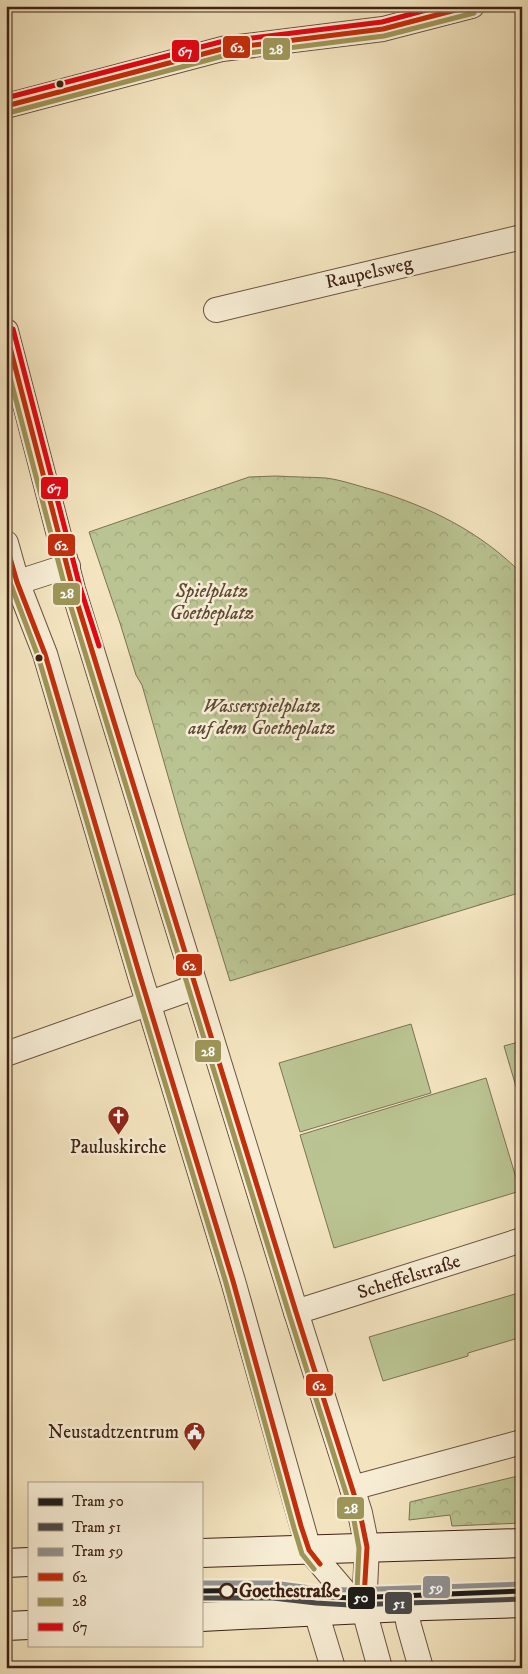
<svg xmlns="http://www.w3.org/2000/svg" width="528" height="1674" viewBox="0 0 528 1674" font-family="'IM FELL DW Pica',serif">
<defs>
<pattern id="forest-crowns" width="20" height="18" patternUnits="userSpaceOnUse" patternTransform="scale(1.25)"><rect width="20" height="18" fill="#bac492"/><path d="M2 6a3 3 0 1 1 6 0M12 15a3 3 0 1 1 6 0" fill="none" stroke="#a1a87d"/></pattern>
</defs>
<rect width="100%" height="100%" fill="#f3e4bf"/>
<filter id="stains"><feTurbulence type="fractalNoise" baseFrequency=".004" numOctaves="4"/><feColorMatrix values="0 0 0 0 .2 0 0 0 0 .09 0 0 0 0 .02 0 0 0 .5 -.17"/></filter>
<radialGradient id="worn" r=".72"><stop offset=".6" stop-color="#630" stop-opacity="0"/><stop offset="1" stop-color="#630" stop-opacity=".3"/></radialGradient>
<g fill="#bac492" stroke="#7c7254">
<path d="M411 1024 431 1093 300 1132 279 1063Z"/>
<path d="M486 1078 520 1191 334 1248 300 1135Z"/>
<path d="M522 1292V1337L468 1353V1356L383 1381 369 1337Z"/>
</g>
<g fill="url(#forest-crowns)" stroke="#7c7254">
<path d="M276 476C292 477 309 477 326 478 342 480 358 486 374 490 430 507 481 532 522 574V892L230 981 182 825 142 685 136 675 120 623 89 532 249 477Z"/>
<path d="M522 1041V1107L504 1046Z"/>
<path d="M522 1475V1523L452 1526 450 1515 409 1520 410 1502Z"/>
</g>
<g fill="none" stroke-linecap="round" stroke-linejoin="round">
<defs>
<g id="street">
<path d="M6 106 222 49 383 29 472 6"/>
<path d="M216 310 522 237"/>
<path d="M6 331 73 589 296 1312 360 1513 367 1547 364 1610 380 1668"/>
<path d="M6 543 17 582 45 654 140 976 233 1281 309 1550 350 1598 364 1610"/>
<path d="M6 586 68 566"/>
<path d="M6 1054 195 987"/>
<path d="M296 1312 522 1240"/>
<path d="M352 1488 522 1442"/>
<path d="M405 1607 409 1626 421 1668"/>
<path d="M316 1612 333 1668"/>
</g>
<g id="secondary">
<path d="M201 1553 522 1543"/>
<path d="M6 1563 29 1562"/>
<path d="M201 1617 425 1606 522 1603"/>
<path d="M6 1626 29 1625"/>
</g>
</defs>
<use href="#street" stroke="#6c5240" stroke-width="26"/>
<use href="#secondary" stroke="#3f2116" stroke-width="30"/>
<use href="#street" stroke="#f7edd5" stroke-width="24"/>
<use href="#secondary" stroke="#f7edd5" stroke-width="28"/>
<defs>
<g id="bus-1">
<path d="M6 106 222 49 383 29 471 6"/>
<path d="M6 332 73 589 296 1312 360 1513 367 1547 364 1598"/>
<path d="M6 544 17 582 45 654 140 976 233 1281 301 1526 309 1550 320 1564"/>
<path d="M201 1591 273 1590 317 1596 364 1598"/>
</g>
<g id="bus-2">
<path d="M8 113 223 56 384 36 474 13"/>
<path d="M6 362 66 591 289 1314 353 1515 359 1548 357 1590 318 1589 273 1583H201"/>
<path d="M6 572 38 656 133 978 226 1283 294 1528 302 1554 314 1569"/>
</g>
<g id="bus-3">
<path d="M6 98 220 42 382 22 441 6"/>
<path d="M13 329 80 587 99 646"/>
</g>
</defs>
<use href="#bus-1" stroke="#f7edd5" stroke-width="9"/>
<use href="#bus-2" stroke="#f7edd5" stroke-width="9"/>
<use href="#bus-3" stroke="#f7edd5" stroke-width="9"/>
<use href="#bus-1" stroke="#c22e0c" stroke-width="5"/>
<use href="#bus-2" stroke="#9d9557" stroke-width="5"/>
<use href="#bus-3" stroke="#e20613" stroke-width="5"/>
<defs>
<path id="tram-1" d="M201 1591 273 1590 317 1596 350 1598 522 1591"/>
<path id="tram-2" d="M201 1598H273L316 1603 350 1605 522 1599"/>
<path id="tram-3" d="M201 1583H273L318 1589 350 1590 522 1584"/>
</defs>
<use href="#tram-1" stroke="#f7edd5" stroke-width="9"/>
<use href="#tram-2" stroke="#f7edd5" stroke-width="9"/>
<use href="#tram-3" stroke="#f7edd5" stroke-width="9"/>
<use href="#tram-1" stroke="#1d1d1b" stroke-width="5"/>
<use href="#tram-2" stroke="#4a4a49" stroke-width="5"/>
<use href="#tram-3" stroke="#929292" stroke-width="5"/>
</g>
<defs>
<symbol id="church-pin" viewBox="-11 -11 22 30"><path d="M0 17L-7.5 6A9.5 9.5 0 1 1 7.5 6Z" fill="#8f2418" stroke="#f7edd5"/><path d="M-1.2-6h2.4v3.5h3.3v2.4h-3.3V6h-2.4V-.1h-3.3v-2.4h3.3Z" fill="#fff"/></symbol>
<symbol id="civic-pin" viewBox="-11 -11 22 30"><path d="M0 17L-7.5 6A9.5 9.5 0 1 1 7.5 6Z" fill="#8f2418" stroke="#f7edd5"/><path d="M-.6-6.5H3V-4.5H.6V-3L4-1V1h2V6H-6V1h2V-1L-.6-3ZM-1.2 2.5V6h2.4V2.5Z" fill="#fff"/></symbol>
</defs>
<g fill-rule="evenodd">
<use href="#church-pin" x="106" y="1104" width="25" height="34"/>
<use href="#civic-pin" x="182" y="1420" width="25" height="34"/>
</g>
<g fill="#3f2116" stroke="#f7edd5" stroke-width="2">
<circle cx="60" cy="84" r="4.5"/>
<circle cx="39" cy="658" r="4.5"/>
</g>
<circle fill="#f7edd5" stroke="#3f2116" stroke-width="2.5" cx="227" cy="1591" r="7"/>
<g text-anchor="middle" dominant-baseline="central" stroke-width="5" stroke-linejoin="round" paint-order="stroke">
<g font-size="19" fill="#3f2116" stroke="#f7edd5">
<text transform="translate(369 273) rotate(-13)">Raupelsweg</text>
<text transform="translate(409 1277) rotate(-18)">Scheffelstraße</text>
</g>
<g font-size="19" font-style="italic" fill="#5e4a35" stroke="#f7edd5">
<text x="212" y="591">Spielplatz<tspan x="212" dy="22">Goetheplatz</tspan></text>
<text x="262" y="706">Wasserspielplatz<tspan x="262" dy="22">auf dem Goetheplatz</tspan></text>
</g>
<g font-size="19" fill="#3f2116" stroke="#f7edd5">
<text x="118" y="1147">Pauluskirche</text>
<text x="179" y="1432" text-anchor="end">Neustadtzentrum</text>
</g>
<g font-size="19" font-weight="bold" fill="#3f2116" stroke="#f7edd5" text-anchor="start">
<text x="239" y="1591">Goethestraße</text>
</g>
</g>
<g stroke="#f7edd5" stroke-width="2">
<rect x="222" y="35" width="29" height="24" rx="5" fill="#c22e0c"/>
<rect x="262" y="37" width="29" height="24" rx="5" fill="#9d9557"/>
<rect x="171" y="39" width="29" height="24" rx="5" fill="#e20613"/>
<rect x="40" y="476" width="29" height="24" rx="5" fill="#e20613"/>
<rect x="47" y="533" width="29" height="24" rx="5" fill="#c22e0c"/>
<rect x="52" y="582" width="29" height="24" rx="5" fill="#9d9557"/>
<rect x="175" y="953" width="28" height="24" rx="5" fill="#c22e0c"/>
<rect x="194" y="1039" width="28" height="24" rx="5" fill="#9d9557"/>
<rect x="305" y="1373" width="29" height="24" rx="5" fill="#c22e0c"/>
<rect x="336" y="1496" width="29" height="24" rx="5" fill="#9d9557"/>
<rect x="422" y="1575" width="29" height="24" rx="5" fill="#929292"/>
<rect x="347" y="1586" width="29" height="24" rx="5" fill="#1d1d1b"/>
<rect x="384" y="1591" width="29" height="24" rx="5" fill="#4a4a49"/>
</g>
<g font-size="14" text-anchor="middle" font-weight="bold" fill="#fff">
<text x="237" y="52">62</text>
<text x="276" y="54">28</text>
<text x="185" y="56">67</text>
<text x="54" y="493">67</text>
<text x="61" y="550">62</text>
<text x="67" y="598">28</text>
<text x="189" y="970">62</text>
<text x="208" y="1056">28</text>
<text x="319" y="1390">62</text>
<text x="351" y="1513">28</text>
<text x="436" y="1592">59</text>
<text x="361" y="1602">50</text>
<text x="399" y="1608">51</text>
</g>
<rect width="528" height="1674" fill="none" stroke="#f3e4bf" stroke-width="25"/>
<rect x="8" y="8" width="513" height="1659" fill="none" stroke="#3f2116" stroke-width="2.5"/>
<rect x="12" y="12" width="503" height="1649" fill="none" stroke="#3f2116"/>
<rect x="28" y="1482" width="175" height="165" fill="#f7edd5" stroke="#ad9b89"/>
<rect x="38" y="1498" width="25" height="8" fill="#1d1d1b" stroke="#ad9b89"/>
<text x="72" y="1506" font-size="15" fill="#3f2116">Tram 50</text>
<rect x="38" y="1523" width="25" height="8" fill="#4a4a49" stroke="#ad9b89"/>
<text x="72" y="1532" font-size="15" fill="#3f2116">Tram 51</text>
<rect x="38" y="1548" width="25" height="8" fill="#929292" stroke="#ad9b89"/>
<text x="72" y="1556" font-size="15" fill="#3f2116">Tram 59</text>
<rect x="38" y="1573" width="25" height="8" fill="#c22e0c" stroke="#ad9b89"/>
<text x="72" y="1582" font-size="15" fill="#3f2116">62</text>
<rect x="38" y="1598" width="25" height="8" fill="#9d9557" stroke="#ad9b89"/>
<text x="72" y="1606" font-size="15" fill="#3f2116">28</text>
<rect x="38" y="1623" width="25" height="8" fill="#e20613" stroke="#ad9b89"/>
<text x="72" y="1632" font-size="15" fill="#3f2116">67</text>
<rect width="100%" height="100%" filter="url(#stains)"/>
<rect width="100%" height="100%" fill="url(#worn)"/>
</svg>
